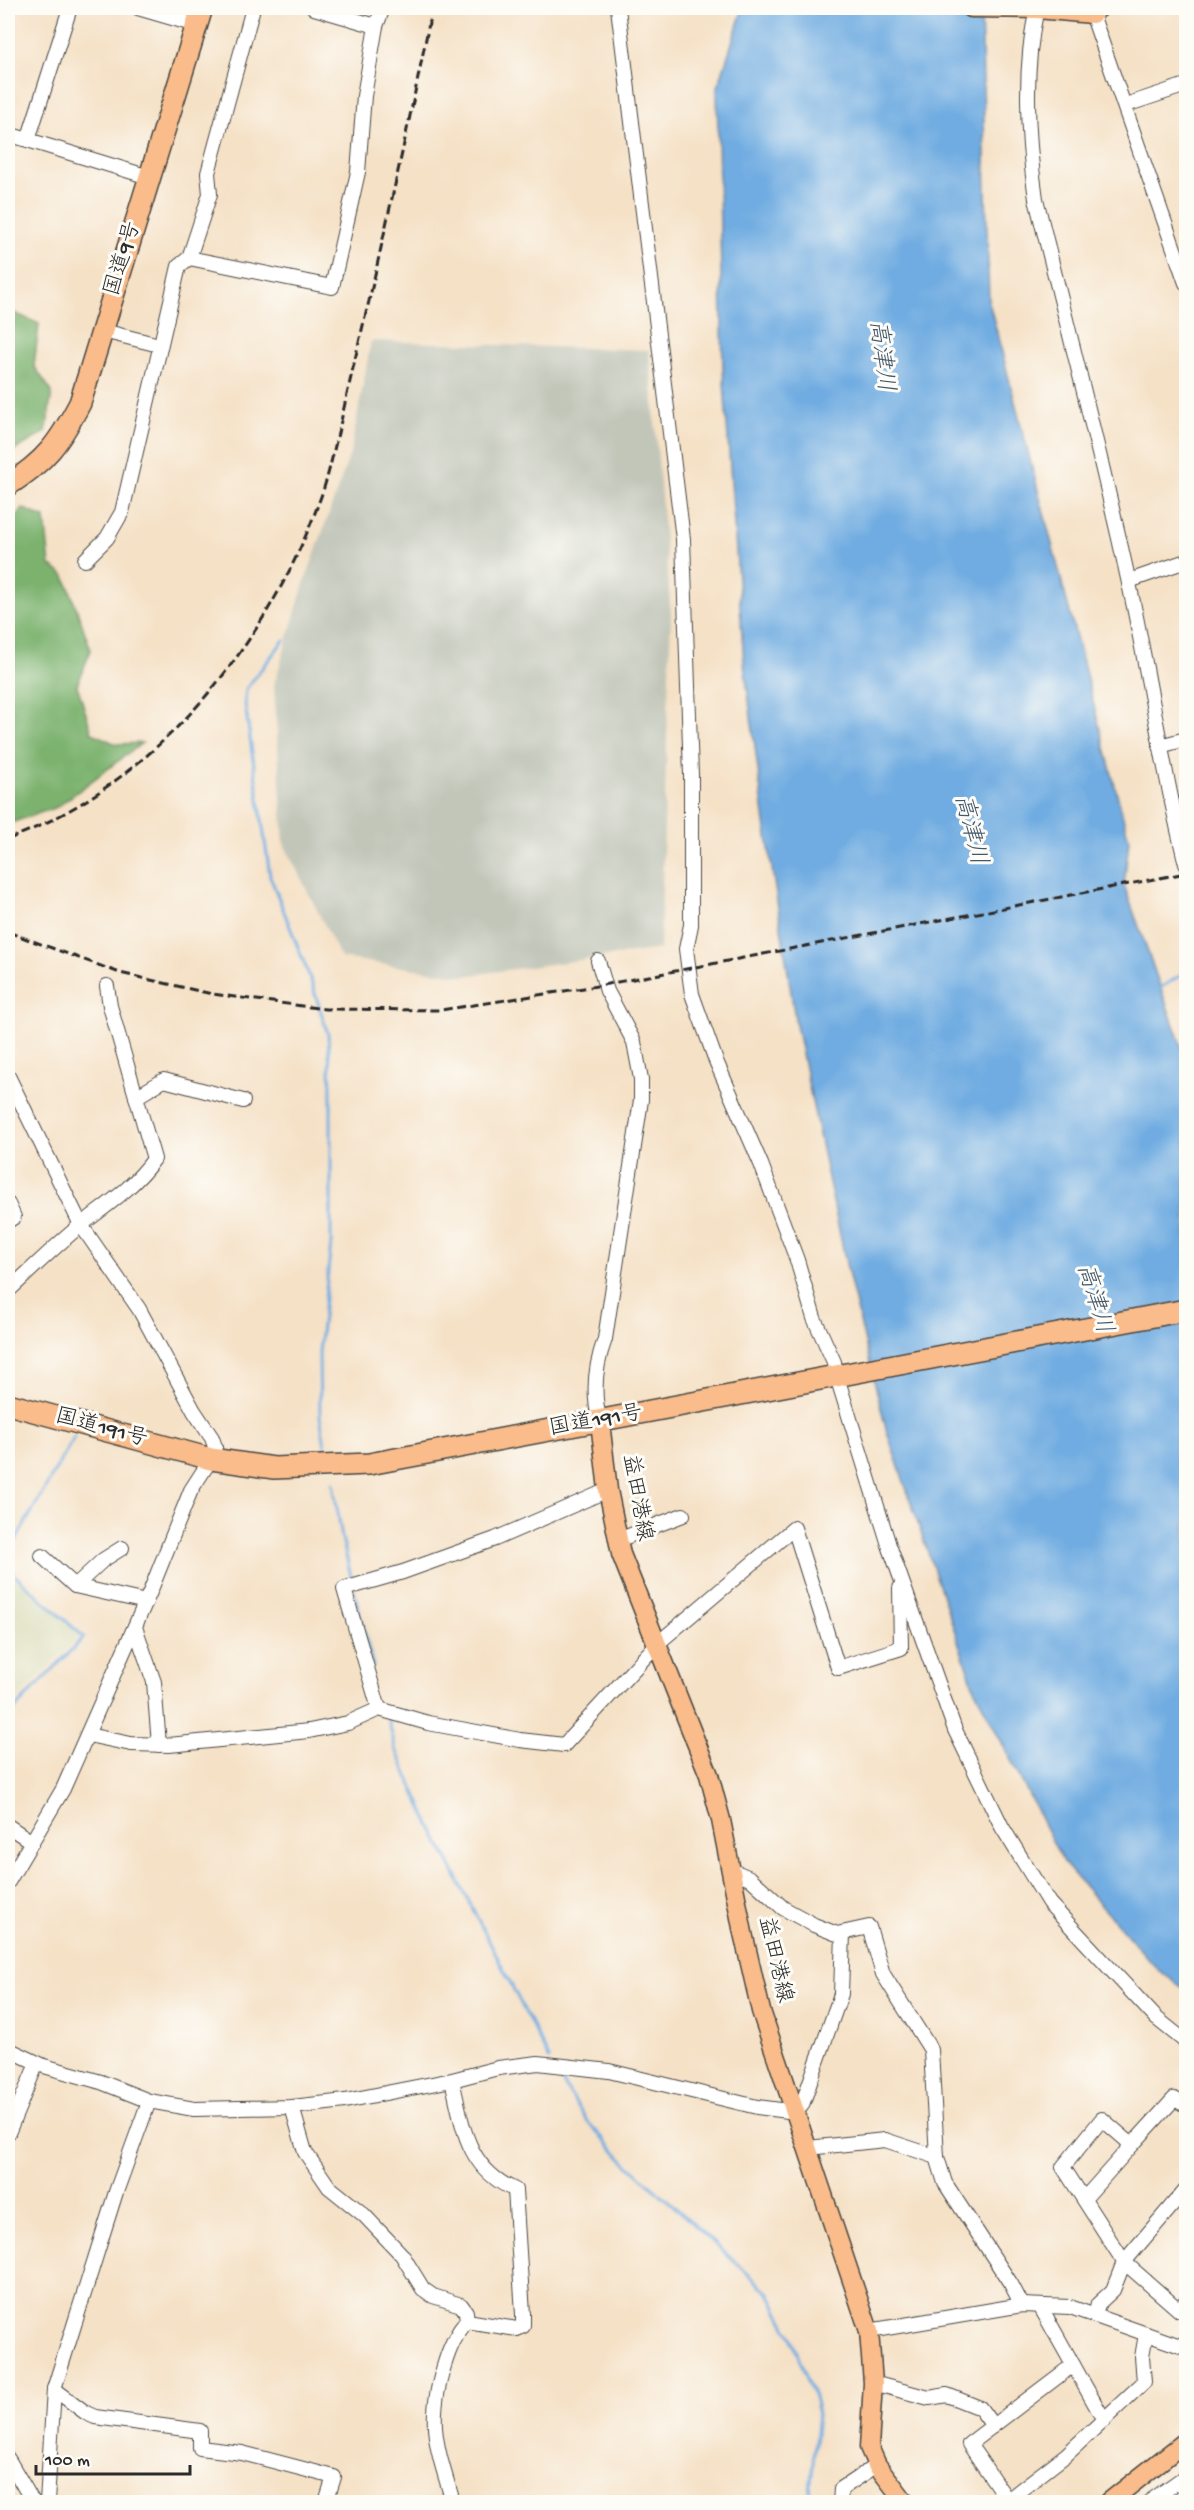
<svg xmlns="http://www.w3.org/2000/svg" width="1194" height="2510" viewBox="0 0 1194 2510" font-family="'Gochi Hand','Klee One',sans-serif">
<rect width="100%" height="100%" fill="#fdfcf7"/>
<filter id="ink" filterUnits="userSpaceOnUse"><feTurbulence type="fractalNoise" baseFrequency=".0167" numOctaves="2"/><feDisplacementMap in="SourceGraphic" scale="12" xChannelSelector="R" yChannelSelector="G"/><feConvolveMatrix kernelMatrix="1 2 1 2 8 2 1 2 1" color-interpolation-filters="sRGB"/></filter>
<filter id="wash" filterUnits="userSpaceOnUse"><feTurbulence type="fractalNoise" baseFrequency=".008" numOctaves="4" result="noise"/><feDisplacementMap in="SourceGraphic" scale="24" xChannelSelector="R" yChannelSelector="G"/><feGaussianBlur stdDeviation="1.35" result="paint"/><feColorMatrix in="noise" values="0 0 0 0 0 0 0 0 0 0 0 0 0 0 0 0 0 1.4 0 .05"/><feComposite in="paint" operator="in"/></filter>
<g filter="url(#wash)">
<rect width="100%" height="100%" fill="#f5e1c6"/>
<path fill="#dcdebc" d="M8 1572 80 1635 8 1707Z"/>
<path fill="#c2c6b9" d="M371 341 649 350 671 615 660 949 463 976 341 958 284 844 274 685 303 587 351 451Z"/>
<g fill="#7cb26e" stroke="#546e4c" stroke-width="1.5">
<path d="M8 310 39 324 34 366 52 392 46 432 8 454Z"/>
<path d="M22 508 45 518 50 565 65 576 91 650 77 685 92 733 116 744 142 743 57 807 8 824V530Z"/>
</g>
<path fill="#6face1" stroke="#4d6c86" stroke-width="1.5" d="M743 8H981L989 302 1129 840 1124 885 1186 1059V1990L1158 1970 1063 1862 974 1688 886 1429 847 1268 796 1025 765 823 744 663 723 369 717 90Z"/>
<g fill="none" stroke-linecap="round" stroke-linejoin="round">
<g stroke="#6face1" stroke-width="3">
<path d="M284 640 246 689 245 704 270 876 310 978 328 1034 331 1087V1244L319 1352 320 1416 326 1451"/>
<path d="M1160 988 1186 972"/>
<path d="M333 1483 342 1538 352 1581"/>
<path d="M8 1554 74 1437"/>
<path d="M8 1569 84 1637 8 1716"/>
<path d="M354 1591 373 1666"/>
<path d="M387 1715 395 1747 426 1817 549 2059"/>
<path d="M555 2070 586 2120 621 2158 769 2293 790 2334 814 2397 818 2414 809 2502"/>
</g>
</g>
</g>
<g filter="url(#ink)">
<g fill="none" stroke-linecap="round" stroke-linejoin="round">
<defs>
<g id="minor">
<path d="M138 8 196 25"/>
<path d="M253 8 208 173 210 194 189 258 332 287 358 172 364 96 376 26 314 8"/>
<path d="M618 8 683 539 691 775V925L686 949 692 994 716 1061 761 1164 797 1260 814 1318 834 1362 837 1377 889 1545 955 1730 1002 1827 1049 1903 1156 2018 1186 2042"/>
<path d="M1037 8C1023 69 1027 137 1036 199 1068 329 1102 458 1130 588 1150 680 1163 773 1186 864"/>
<path d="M1092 14 1186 283"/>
<path d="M376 26 383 8"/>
<path d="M1126 105 1186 85"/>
<path d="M8 134 149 177"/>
<path d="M28 140 70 8"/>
<path d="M103 331 159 345"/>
<path d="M85 560 107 538 122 512 179 266 189 258"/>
<path d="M1129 581 1186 561"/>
<path d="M1160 746 1186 739"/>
<path d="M598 961 607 991 634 1042 641 1079V1100L605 1339C595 1366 592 1393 600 1422"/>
<path d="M8 1076 81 1225 139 1309 194 1411 212 1438 215 1447 211 1459 191 1490 150 1592 63 1789 8 1882"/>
<path d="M136 1097 164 1080 243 1101"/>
<path d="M8 1204 14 1217 8 1221"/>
<path d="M8 1291C32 1269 56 1245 81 1225 108 1204 134 1187 154 1159L110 1006 107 986"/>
<path d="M618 1540 683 1515"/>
<path d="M42 1556 75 1586 146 1602"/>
<path d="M75 1586 103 1560 122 1548"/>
<path d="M135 1627 154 1682 159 1745"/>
<path d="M379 1709 344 1589 403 1572 495 1539 608 1490"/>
<path d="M88 1735 131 1744 169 1745 309 1731 348 1723 379 1709 428 1723 520 1740 564 1745 657 1644 794 1528 838 1668 901 1648 900 1588"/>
<path d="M8 1826 32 1842"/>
<path d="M731 1870 750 1878 783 1908 814 1925 837 1934 869 1927 883 1974 931 2050 937 2157 945 2183 1011 2284 1022 2305"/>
<path d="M8 2049 44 2066 101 2082 149 2101 194 2109 292 2107 345 2101 452 2080 498 2068 538 2063 609 2071 757 2107 796 2112 802 2105 841 1994 843 1933"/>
<path d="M292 2107 305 2152 329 2187 364 2215 402 2255 423 2289 433 2296 461 2305 466 2312 467 2321 517 2329 523 2326V2314L515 2190C466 2168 463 2126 452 2080"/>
<path d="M8 2133 37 2063"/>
<path d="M1132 2145 1174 2099 1186 2105"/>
<path d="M808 2148 885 2140 937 2157"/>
<path d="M1186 2189 1124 2262 1179 2310 1186 2301"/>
<path d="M1084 2199 1132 2145 1102 2119 1063 2167 1124 2262 1113 2290 1098 2304 1095 2316"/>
<path d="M1040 2306 1104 2420"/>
<path d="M869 2331 1022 2305 1070 2307 1186 2348"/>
<path d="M873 2383 929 2398 947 2395 980 2408 993 2426"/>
<path d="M54 2389 86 2413 95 2417 200 2431V2448L242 2453 334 2477 326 2502"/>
<path d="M8 2459 33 2502"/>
<path d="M1008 2501 969 2444 1073 2365"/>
<path d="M47 2502 54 2389 116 2192 149 2101"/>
<path d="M453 2502C437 2447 426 2424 444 2366 449 2349 455 2334 467 2321"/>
<path d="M840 2502 841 2489 877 2465"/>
<path d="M1005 2502 1066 2455 1144 2382 1142 2357 1146 2334"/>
<path d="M1149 2502 1186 2476"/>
</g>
<g id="major">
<path d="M971 8 1037 9 1092 14 1099 8"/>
<path d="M600 1422 608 1490 621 1554 709 1775 721 1820 743 1933 761 2011 869 2331 873 2383 869 2447 877 2465 905 2502"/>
<path d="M1109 2502 1186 2441"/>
</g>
<g id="highway">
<path d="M8 485C46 461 59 443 80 403L202 8"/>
<path d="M8 1404 211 1459 274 1468 369 1464 1186 1310"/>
</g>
</defs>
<use href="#minor" stroke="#494642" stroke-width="16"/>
<use href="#major" stroke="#494642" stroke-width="21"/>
<use href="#highway" stroke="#494642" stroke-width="24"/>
<use href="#minor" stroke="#fff" stroke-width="14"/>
<use href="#major" stroke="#f9bc8a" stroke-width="18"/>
<use href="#highway" stroke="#f9bc8a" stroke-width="21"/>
<g stroke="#2b2b2b" stroke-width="3" stroke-dasharray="9 4.5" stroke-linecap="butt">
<path d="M8 839C154 785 267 646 319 502 329 476 334 448 341 421 350 381 359 341 369 301 391 203 413 106 432 8"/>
<path d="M8 932 120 973 212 994 325 1009 441 1010 597 986 1186 873"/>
</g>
</g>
</g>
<g text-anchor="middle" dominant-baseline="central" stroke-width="6" stroke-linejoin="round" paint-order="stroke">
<g font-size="22" fill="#2b2b2b" stroke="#fdfcf7">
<text transform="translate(124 259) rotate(-73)">国道9号</text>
<text transform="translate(596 1422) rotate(-10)">国道191号</text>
<text transform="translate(101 1429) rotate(15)">国道191号</text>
<text transform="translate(636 1498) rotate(80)">益田港線</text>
<text transform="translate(774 1960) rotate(77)">益田港線</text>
</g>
<g font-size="24" font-style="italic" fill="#43586b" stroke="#fdfcf7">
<text transform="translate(880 356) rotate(83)">高津川</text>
<text transform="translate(969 830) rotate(76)">高津川</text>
<text transform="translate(1093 1299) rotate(73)">高津川</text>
</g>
</g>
<rect width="1194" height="2510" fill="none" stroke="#fdfcf7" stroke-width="30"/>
<path d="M36 2465v9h154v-9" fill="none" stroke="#2b2b2b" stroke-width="3"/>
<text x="45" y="2465" font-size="18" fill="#2b2b2b" stroke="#fdfcf7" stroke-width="4.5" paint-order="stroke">100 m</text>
</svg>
